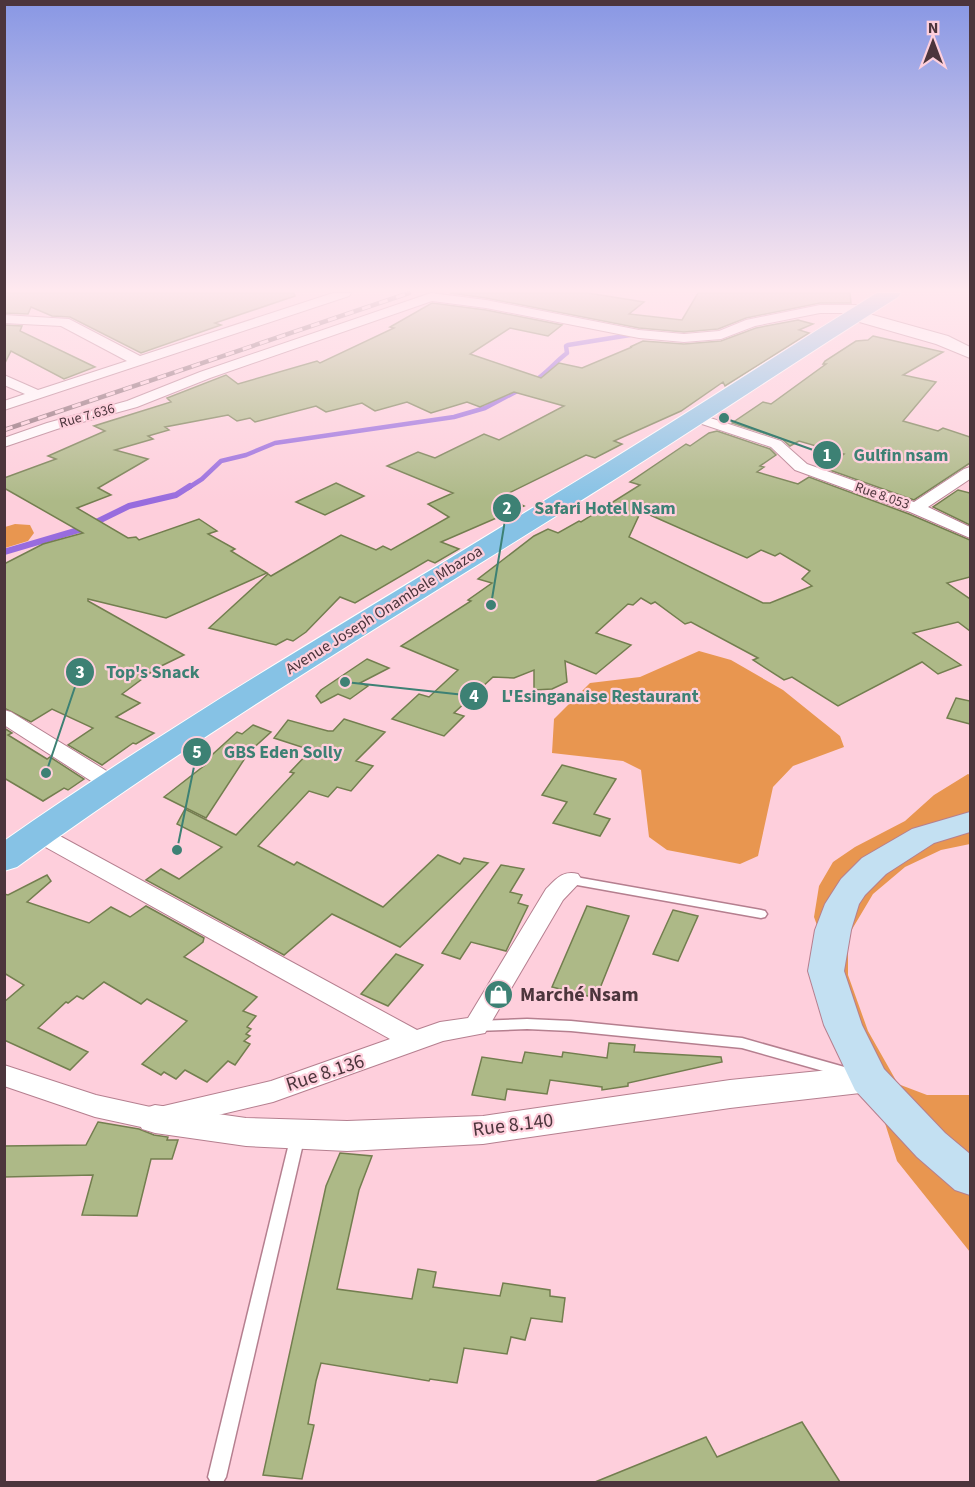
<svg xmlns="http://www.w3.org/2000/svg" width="975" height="1487" viewBox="0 0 975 1487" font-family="'Source Sans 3',sans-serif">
<rect width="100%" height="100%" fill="#fecfdc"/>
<g fill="#e89650">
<path d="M15 524 30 525 34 533 28 541 5 548V527Z"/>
<path d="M699 651 731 660 783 690 840 736 844 747 793 766 773 787 758 856 740 864 667 850 649 837 641 770 623 761 552 753 554 719 590 683 640 677Z"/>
<path d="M968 774 970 775V844L941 850 905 867 873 894 848 936V975L868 1031 898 1084 927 1095H970V1252L897 1161 856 1032 814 917 819 886 833 862 855 847 905 821 934 795Z"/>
</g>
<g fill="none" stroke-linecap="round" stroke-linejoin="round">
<g stroke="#986cde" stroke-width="4.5">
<path d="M533 382C546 374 554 363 567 353L566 346 568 345 630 335"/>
<path d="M188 488 202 479 221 461 246 455 275 443 454 417 485 408 521 389"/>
</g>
<path stroke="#986cde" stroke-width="6" d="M4 552 82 529 129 506 176 495 190 486"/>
</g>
<g fill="#adb987" stroke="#737e4f" stroke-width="1.5" fill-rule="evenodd">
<path d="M4 293H294L295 296 215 323 221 325 141 353 70 317 52 316 31 307 28 314 4 313Z"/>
<path d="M450 293H588L644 302 629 314 682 320 698 293H850L851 303H820L746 318 718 329 684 332 639 328 486 298Z"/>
<path d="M432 303 486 310 562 325 548 336 510 328 470 354 541 378 559 363 582 368 632 347H630L643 341 684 344 721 341 756 328 798 320 813 324 799 330 809 333 725 386 723 382 681 411 614 441 622 444 595 458 586 455 503 496 524 506 441 542 459 549 435 563 428 560 355 603 340 597 306 632 293 641 287 639 276 645 209 628 268 574 271 576 341 535 376 550 383 546 391 550 449 517 428 504 453 493 387 466 418 452 435 458 484 434 499 440 564 406 514 392 480 407 467 402 431 413 407 402 375 411 362 403 326 412 316 406 255 422 250 418 237 421 228 415 165 427 169 430 148 436 153 439 115 450 148 459 98 488 111 495 77 508 128 538 136 537 139 540 199 519 217 531 208 534 235 549 231 551 267 573 166 618 88 599V601L184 655 157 668 122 694 140 703 116 717 154 733 136 744 133 743 102 765 68 745 93 728 52 709 31 722 4 708V564L43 544 83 533 4 488V478L56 459 48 456 105 431 94 426 171 402 167 398 226 375 238 384 317 361 320 363 394 328 390 327Z"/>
<path d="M4 325 22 326 20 331 95 367 64 379 11 351 4 365Z"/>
<path d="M873 336 943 352 903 375 936 382 903 421 938 431 943 428 970 437V463L914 500 824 468 844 454 799 441 790 446 782 439 732 423 763 402 771 404 826 364H823L825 361 856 341 868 340Z"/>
<path d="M717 431 770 449 776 455 760 466 764 467 757 472 798 484 809 477 909 514 970 540V577L947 583 970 599V631L958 622 913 633 961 665 938 674 922 662 838 706 792 677 784 680 753 660 758 658 691 622 685 624 655 602 651 604 641 598 633 605 628 604 596 633 631 645 596 674 565 661 567 682 552 689 534 690V670L514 678 493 677 454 713 464 716 444 736 392 719 419 694 429 697 458 670 401 646 471 601 468 600 492 583 478 579 534 536 548 529 558 533 579 521 581 522 640 485 630 482 686 444 690 446 709 433ZM641 511 747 558 761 550 775 556 780 553 810 571 802 579 812 586 770 603H763L629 537Z"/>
<path d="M336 483 364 496 325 515 296 502Z"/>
<path d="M958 490 970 493V525L933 507Z"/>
<path d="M367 659 389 668 360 683 368 686 350 699 338 694 321 703 316 696 321 690Z"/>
<path d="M956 698 970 701V724L947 718Z"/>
<path d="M344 719 385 732 356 761 373 766 351 791 337 787 328 797 309 791 258 846 294 865 297 862 383 907 438 855 460 864 464 858 488 863 400 947 332 914 284 955 146 880 161 869 179 879 222 847 177 824 185 809 236 835 294 773 290 772 311 750 274 738 288 720 328 731H333Z"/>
<path d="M253 725 271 732 249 752 206 818 164 797 205 765 202 764 237 732 242 734Z"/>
<path d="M4 728 12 733 8 735 47 759 50 757 84 779 68 790 64 788 43 801 4 778Z"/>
<path d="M562 765 616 779 594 814 610 819 600 836 553 823 567 802 542 795Z"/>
<path d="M501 865 524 869 510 892 522 895 518 903 528 906 506 951 471 942 460 959 442 953Z"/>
<path d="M47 875 51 881 27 902 89 923 111 907 130 917 146 906 204 938 203 942 184 957 257 997 243 1011 256 1016 247 1027 251 1029 246 1034 250 1036 244 1041 250 1044 235 1065 228 1061 207 1082 185 1070 176 1079 164 1072 161 1075 142 1064 187 1021 147 999 141 1004 104 982 83 999 77 996 68 1003 66 1002 38 1028 88 1052 70 1070 4 1040V1002L24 985 4 973V894L8 895Z"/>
<path d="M587 906 629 916 596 998 552 987Z"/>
<path d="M673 910 698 916 678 961 653 954Z"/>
<path d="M396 954 423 965 388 1006 361 994Z"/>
<path d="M609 1043 635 1045 634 1052 721 1057 722 1062 628 1083V1086L602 1090V1087L550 1080 547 1094 507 1089 505 1100 472 1095 482 1057 522 1063 525 1052 562 1057 563 1052 607 1058Z"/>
<path d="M98 1122 139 1129 154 1135 168 1137 167 1140H178L172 1159H151L137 1216 82 1215 93 1175 4 1177V1146L86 1145Z"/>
<path d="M340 1153 372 1156 359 1190 337 1289 412 1299 418 1269 436 1272 433 1287 500 1296 503 1283 550 1290V1296L565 1298 562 1322 531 1318 525 1340 511 1337 507 1354 464 1348 457 1383 430 1379 429 1381 321 1363 316 1381 308 1424 314 1425 302 1479 263 1475 326 1186Z"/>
<path d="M802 1422 840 1482H595L706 1437 717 1457Z"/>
</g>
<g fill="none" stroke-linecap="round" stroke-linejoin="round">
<defs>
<g id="service">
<path d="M570 876 761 910 765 911 767 914 765 917 761 918 566 883 564 880 566 877Z"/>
<path d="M527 1019 571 1021 742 1038 848 1068 853 1069 855 1073 853 1077 848 1078 742 1048 571 1031 527 1029 476 1031 471 1029 469 1026 471 1023 476 1021Z"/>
<path d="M298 1129 303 1131 305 1135 226 1477 223 1482H211L208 1477 291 1135 293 1131Z"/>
</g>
<g id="minor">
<path d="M333 293H351L349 296 4 410V401L25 394 4 385V375L38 390 127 361 61 326 4 323V315L69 319 140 356Z"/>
<path d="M431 293 486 300 639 330 684 334 719 331 746 320 820 305H865L871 309 865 313H820L755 326 721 339 684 342 639 338 486 308 432 301 210 378 137 407 57 429 4 447V438L47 423 127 401 200 372Z"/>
<path d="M695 413 781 441 807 464 914 502 964 469 970 467V479L928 507 970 527V538L910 512 795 470 771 447 690 420 688 417Z"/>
<path d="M4 710 11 712 118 778 121 783 118 788 110 790 102 788 4 725Z"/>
<path d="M39 827 47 829 417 1030 440 1022 468 1018 546 889C556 879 563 870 578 874L582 880 563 900 485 1033 443 1041 273 1102 155 1130 95 1117 4 1086V1065L96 1095 155 1108 271 1081 390 1039 31 839 28 834 31 829Z"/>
</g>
<g id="tertiary">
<path d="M855 310 948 336 970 347V358L936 344 849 319 847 315 849 311Z"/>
<path d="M869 1066 881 1069 887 1079 881 1089 869 1092 730 1108 483 1144 347 1151 246 1146 155 1133 142 1129 137 1119 142 1109 155 1105 246 1118 347 1121 483 1116 730 1080Z"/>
</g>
<path id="secondary" d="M970 812V832L934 843 886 874 865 895 859 904 851 930 844 971 862 1025 884 1069 945 1133 970 1154V1195L955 1190 917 1157 855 1090 824 1025 808 971 815 930 825 904 841 879 862 858 912 829Z"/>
<path id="primary" d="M877 293H901L898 297C788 366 680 439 569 508 383 624 195 737 17 867L4 871V841C181 717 368 609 552 496 662 430 768 360 877 293Z"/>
</defs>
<use href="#service" stroke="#b57f8f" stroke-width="3"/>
<use href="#minor" stroke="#b57f8f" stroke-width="2"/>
<use href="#tertiary" stroke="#b57f8f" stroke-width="2"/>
<use href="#secondary" stroke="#b57f8f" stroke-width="2"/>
<use href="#primary" stroke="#fff" stroke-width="2"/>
<use href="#service" fill="#fff" fill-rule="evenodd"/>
<use href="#minor" fill="#fff" fill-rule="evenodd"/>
<use href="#tertiary" fill="#fff" fill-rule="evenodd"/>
<use href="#secondary" fill="#c3e0f2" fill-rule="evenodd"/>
<use href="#primary" fill="#86c2e5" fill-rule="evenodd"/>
<defs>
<path id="rail" d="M4 430 409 293"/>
</defs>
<use href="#rail" stroke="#8a6b74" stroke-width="4.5"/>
<use href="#rail" stroke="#fecfdc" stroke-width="3" stroke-dasharray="9" stroke-linecap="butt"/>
</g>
<linearGradient id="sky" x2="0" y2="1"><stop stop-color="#8897e4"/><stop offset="0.58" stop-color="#ffe9ef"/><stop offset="1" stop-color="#ffe9ef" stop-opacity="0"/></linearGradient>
<rect width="975" height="501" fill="url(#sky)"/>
<defs>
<symbol id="shop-disc" viewBox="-11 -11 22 22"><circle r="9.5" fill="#3d8174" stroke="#fecfdc"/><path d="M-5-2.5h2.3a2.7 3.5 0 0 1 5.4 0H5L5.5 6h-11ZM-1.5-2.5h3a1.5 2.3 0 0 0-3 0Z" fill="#fff"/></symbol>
</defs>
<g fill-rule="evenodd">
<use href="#shop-disc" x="482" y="978" width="33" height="33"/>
</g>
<g text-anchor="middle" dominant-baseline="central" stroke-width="4.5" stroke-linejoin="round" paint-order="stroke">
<g font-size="14" fill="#4c353c" stroke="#fecfdc">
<text transform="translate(87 416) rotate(-16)">Rue 7.636</text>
<text transform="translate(882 496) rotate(19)">Rue 8.053</text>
</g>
<g font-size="16" fill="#4c353c" stroke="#fecfdc">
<text transform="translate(384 610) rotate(-32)">Avenue Joseph Onambele Mbazoa</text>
</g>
<g font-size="20" font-weight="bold" fill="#4c353c" stroke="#fecfdc" text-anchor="start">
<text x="520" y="995">Marché Nsam</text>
</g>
<g font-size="20" fill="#4c353c" stroke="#fecfdc">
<text transform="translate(325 1073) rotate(-18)">Rue 8.136</text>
<text transform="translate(513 1125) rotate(-7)">Rue 8.140</text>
</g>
</g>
<path fill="none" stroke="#3d8174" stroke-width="2" d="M724 418L827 455M491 605L507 508M46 773L80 672M345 682L474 696M177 850L197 752"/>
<g fill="#3d8174" stroke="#fecfdc" stroke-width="2">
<circle cx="724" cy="418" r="6"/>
<circle cx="491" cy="605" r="6"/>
<circle cx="46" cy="773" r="6"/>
<circle cx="345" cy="682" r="6"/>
<circle cx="177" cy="850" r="6"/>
<circle cx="827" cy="455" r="15"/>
<circle cx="507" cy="508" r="15"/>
<circle cx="80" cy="672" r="15"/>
<circle cx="474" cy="696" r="15"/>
<circle cx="197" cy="752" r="15"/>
</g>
<g font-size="18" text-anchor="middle" font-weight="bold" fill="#fff">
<text x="827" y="461">1</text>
<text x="507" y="514">2</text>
<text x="80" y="678">3</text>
<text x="474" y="702">4</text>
<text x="197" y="758">5</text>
</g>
<g font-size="18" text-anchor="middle" font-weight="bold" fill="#3d8174" stroke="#fecfdc" stroke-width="4.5" stroke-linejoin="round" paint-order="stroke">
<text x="901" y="461">Gulfin nsam</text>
<text x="605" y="514">Safari Hotel Nsam</text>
<text x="153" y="678">Top's Snack</text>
<text x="600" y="702">L'Esinganaise Restaurant</text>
<text x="283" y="758">GBS Eden Solly</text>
</g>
<rect width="975" height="1487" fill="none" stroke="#4c353c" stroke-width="12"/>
<g transform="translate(933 42)" stroke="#fecfdc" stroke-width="4.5" paint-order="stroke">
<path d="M0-4.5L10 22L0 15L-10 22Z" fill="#4c353c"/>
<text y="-9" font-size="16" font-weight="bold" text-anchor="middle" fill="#4c353c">N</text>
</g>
</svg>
